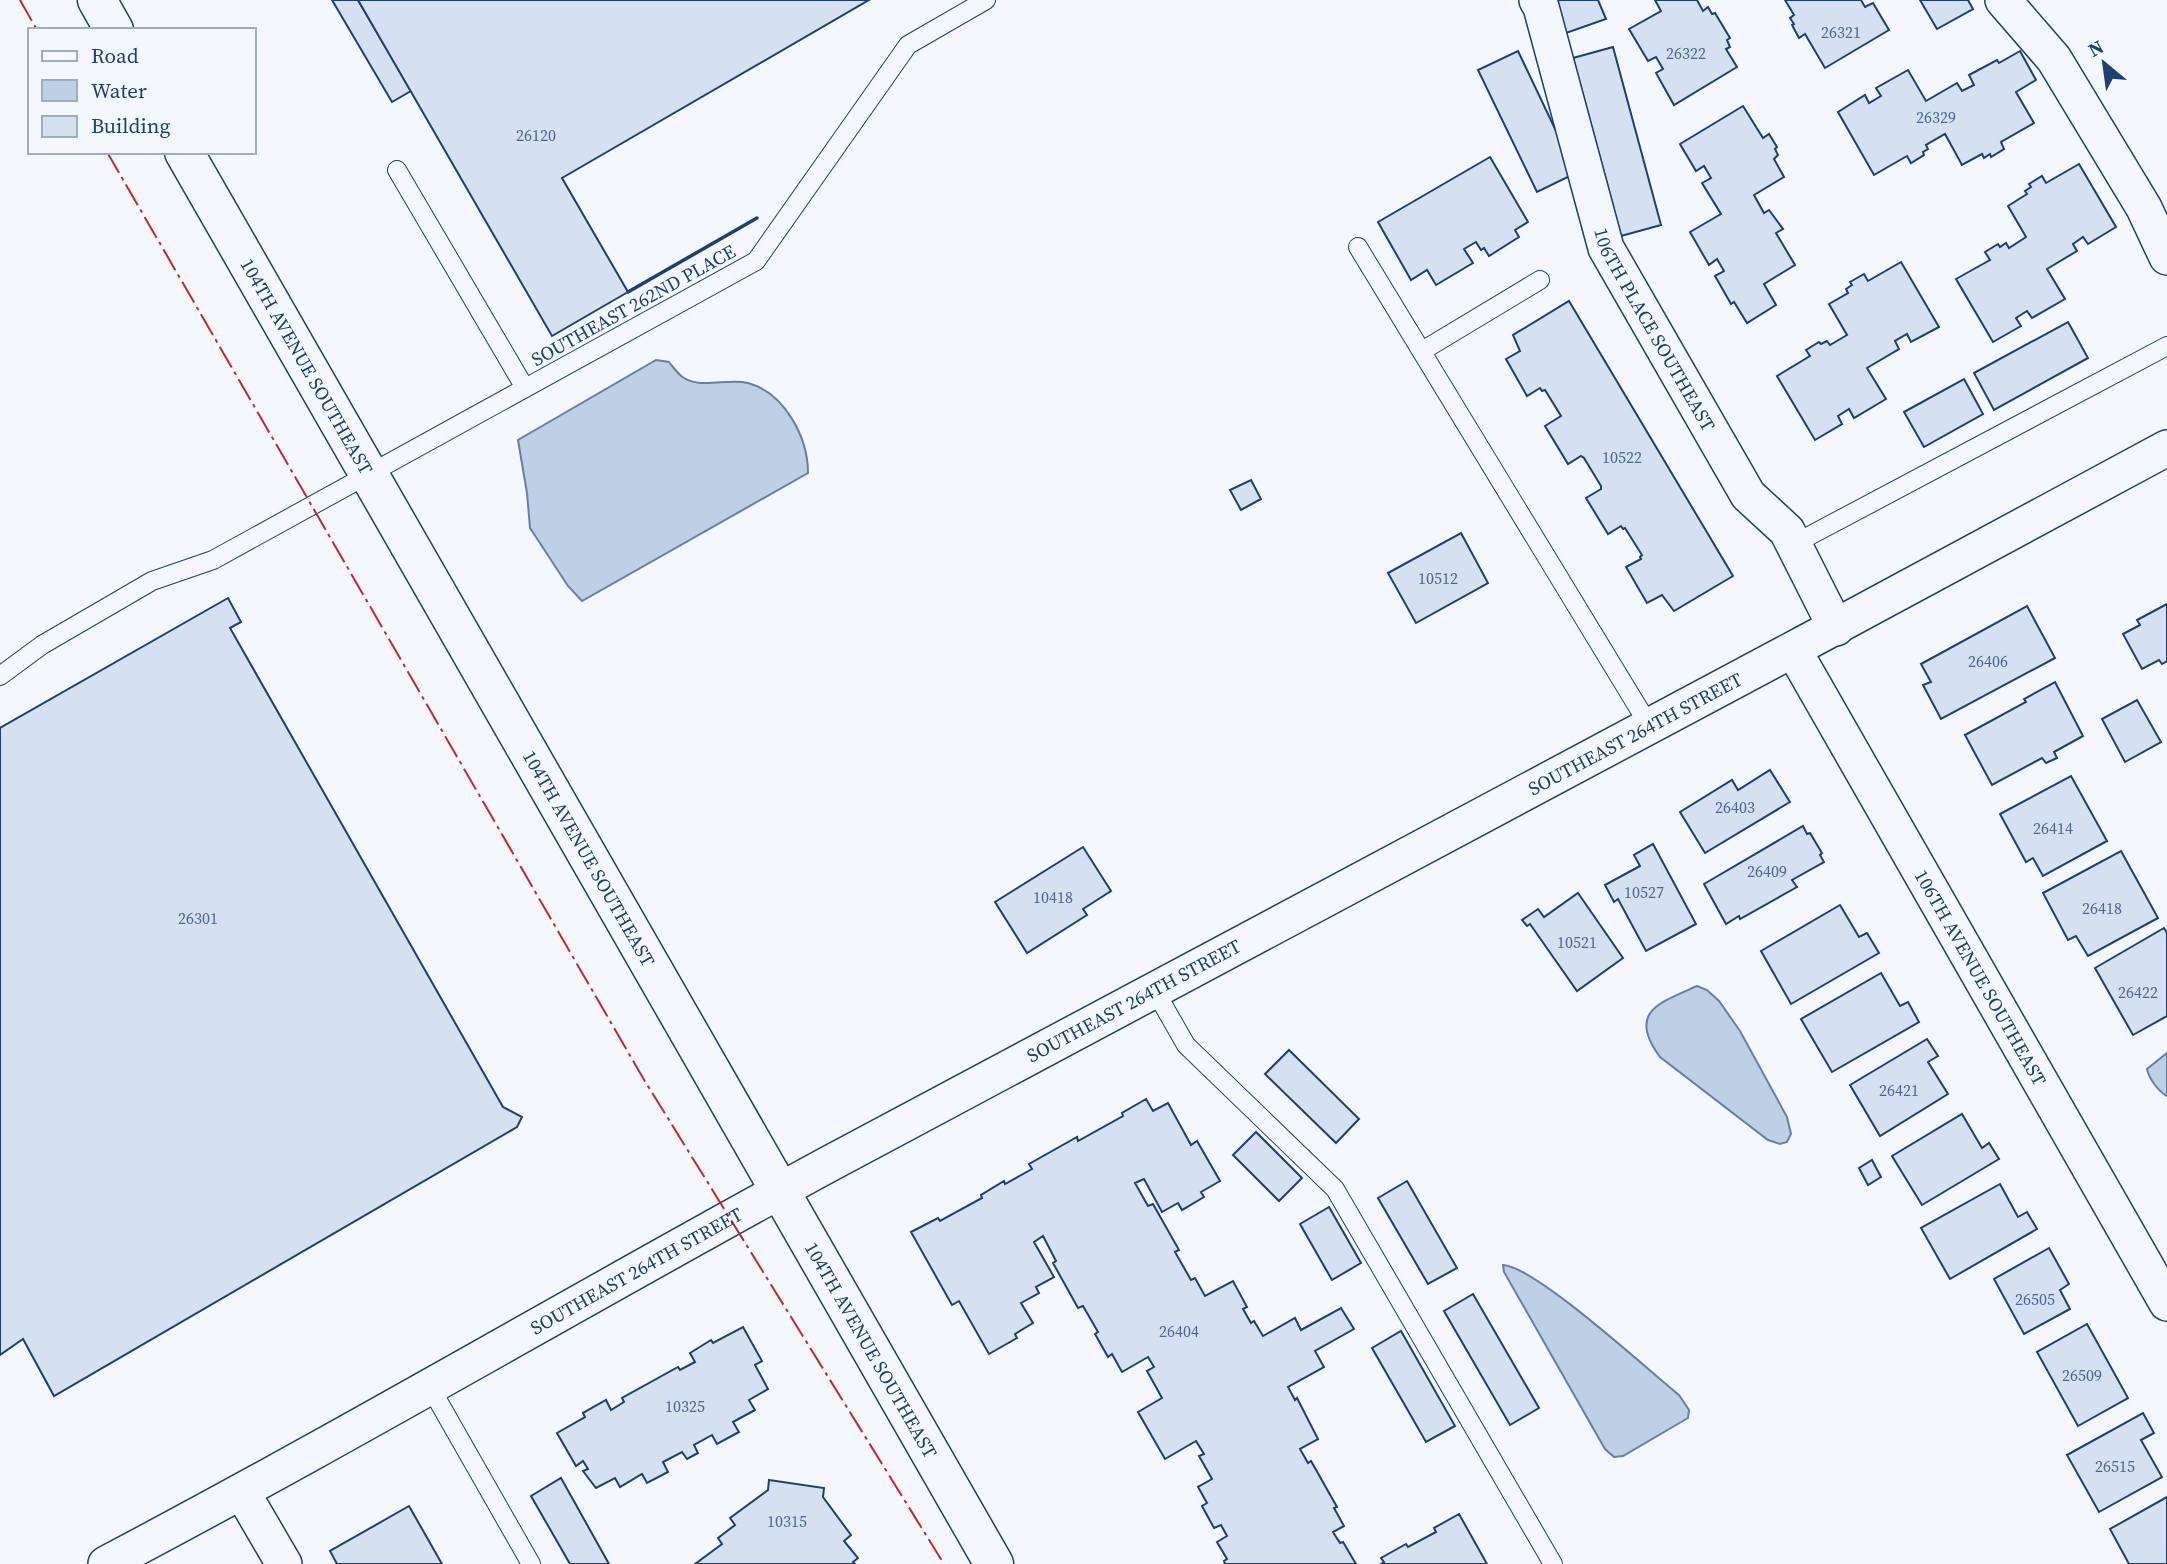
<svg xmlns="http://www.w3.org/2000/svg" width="2167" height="1564" viewBox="0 0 2167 1564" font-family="'Source Serif 4',serif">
<rect width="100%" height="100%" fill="#f4f7fb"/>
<g fill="#bed0e5" stroke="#687fa3" stroke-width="2">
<path d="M656 360 669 362C673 367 678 374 684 378 702 389 728 378 748 383 785 393 808 438 808 473L582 601 568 586 530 528 527 493 518 440Z"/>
<path d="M1697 986 1707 990 1719 1001 1740 1031 1787 1117 1791 1134 1787 1142 1780 1144 1768 1140 1660 1057C1627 1012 1659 1003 1697 986Z"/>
<path d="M2167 1053V1096C2159 1092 2149 1079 2147 1069Z"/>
<path d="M1503 1265C1536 1267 1648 1370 1679 1395L1689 1410 1688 1418 1623 1456 1614 1457 1605 1449 1504 1272Z"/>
</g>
<g fill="#d5e0f0" stroke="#1d3f73" stroke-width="2">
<path d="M332 0H358L411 91 392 102Z"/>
<path d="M358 0H869L562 178 628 292 552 336Z"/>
<path d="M1553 0H1598L1606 19 1566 33Z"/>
<path d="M1655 0H1697L1703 11 1708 7 1712 14 1715 13 1730 38 1727 40 1730 47 1726 49 1737 67 1674 105 1656 73 1663 69 1656 57 1648 61 1629 29 1661 11Z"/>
<path d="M1785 0H1861L1865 7 1873 3 1889 30 1825 68 1805 34 1799 38 1792 25 1794 24 1790 18 1794 15Z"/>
<path d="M1920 0H1968L1973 9 1937 29Z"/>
<path d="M1613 47 1661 225 1621 236 1573 58Z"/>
<path d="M1518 51 1576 173 1537 192 1478 70Z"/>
<path d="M2020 51 2036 80 2016 92 2034 123 2001 142 2004 149 1991 157 1990 154 1984 158 1982 154 1962 165 1945 134 1926 145 1928 149 1923 152 1924 155 1911 163 1907 156 1874 175 1838 112 1865 95 1869 103 1881 96 1876 88 1908 70 1926 101 1957 83 1962 91 1974 85 1969 75 1997 60 1999 63Z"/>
<path d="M1743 106 1763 138 1769 134 1777 147 1775 149 1778 155 1774 159 1784 177 1754 195 1764 213 1769 210 1783 229 1776 233 1795 265 1764 284 1776 305 1747 323 1734 302 1731 304 1715 276 1724 271 1717 259 1709 265 1690 232 1721 214 1702 183 1711 178 1704 166 1696 171 1680 144Z"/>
<path d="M1490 157 1528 222 1515 230 1519 237 1489 256 1484 248 1481 250 1476 242 1464 249 1473 263 1436 285 1427 270 1411 280 1378 222Z"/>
<path d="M2079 164 2116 227 2088 244 2083 237 2073 244 2077 251 2047 269 2065 299 2032 318 2027 311 2016 318 2021 326 1993 342 1956 279 1990 260 1985 252 1998 244 2000 247 2006 243 2009 248 2026 237 2008 206 2027 194 2025 191 2031 187 2029 184 2042 176 2046 183Z"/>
<path d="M1901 262 1939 327 1911 342 1907 334 1895 341 1899 349 1867 368 1886 399 1854 418 1849 409 1838 416 1842 424 1815 440 1777 376 1810 356 1806 350 1819 342 1821 344 1827 341 1830 345 1847 335 1829 304 1848 293 1846 289 1852 285 1850 282 1864 274 1868 281Z"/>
<path d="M1569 301 1733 576 1674 611 1662 595 1647 603 1626 567 1641 559 1640 557 1642 555 1625 528 1623 529 1621 526 1608 534 1586 498 1601 489V486L1584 458 1581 456 1568 464 1545 426 1561 416 1545 390 1542 391 1540 388 1527 396 1506 359 1520 351 1513 335Z"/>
<path d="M2068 322 2088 358 1994 410 1974 373Z"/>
<path d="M1964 379 1983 414 1924 447 1904 412Z"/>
<path d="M1251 480 1261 499 1241 510 1230 490Z"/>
<path d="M1461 533 1488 583 1416 623 1388 573Z"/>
<path d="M228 598 241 622 230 628 503 1107 522 1117 517 1127 54 1396 23 1339 0 1355V728Z"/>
<path d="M2167 604V661L2162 664 2159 660 2142 669 2123 634 2140 625 2137 620Z"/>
<path d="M2027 606 2055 658 1941 719 1923 685 1931 682 1921 664Z"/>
<path d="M2055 682 2083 736 2054 752 2057 758 2046 763 2042 758 1992 785 1965 735 2026 702 2024 699Z"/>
<path d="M2137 700 2161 742 2125 762 2102 719Z"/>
<path d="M1770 770 1790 802 1705 853 1680 812 1732 780 1738 790Z"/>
<path d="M2071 776 2107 841 2043 876 2033 858 2026 862 2000 814Z"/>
<path d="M1803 826 1807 834 1810 833 1822 853 1820 855 1824 862 1792 880 1797 887 1740 919 1739 916 1726 924 1704 884Z"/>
<path d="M1653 844 1696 924 1646 951 1618 899 1614 902 1605 885 1640 866 1634 855Z"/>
<path d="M1083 847 1111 891 1083 909 1087 915 1027 953 995 902Z"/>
<path d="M2121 851 2158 918 2088 956 2076 936 2068 940 2043 893Z"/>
<path d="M1578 893 1623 958 1577 991 1530 924 1527 926 1522 920 1538 909 1544 917Z"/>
<path d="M1840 905 1859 937 1867 933 1879 953 1791 1004 1761 951Z"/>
<path d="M2164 928 2167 933V1016L2133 1035 2095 968Z"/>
<path d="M1881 973 1900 1006 1908 1002 1919 1022 1832 1072 1801 1019Z"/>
<path d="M1927 1039 1938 1056 1928 1062 1948 1094 1880 1136 1850 1085Z"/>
<path d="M1289 1050 1359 1119 1336 1143 1265 1074Z"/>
<path d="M1146 1099 1153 1111 1168 1103 1191 1145 1197 1141 1220 1181 1201 1192 1204 1197 1182 1210 1178 1203 1162 1212 1144 1179 1135 1183 1148 1206 1153 1204 1179 1250 1175 1252 1191 1280 1195 1278 1205 1296 1233 1281 1247 1307 1243 1309 1251 1323 1254 1321 1263 1336 1295 1318 1301 1330 1341 1308 1354 1329 1315 1351 1324 1367 1288 1387 1295 1400 1297 1398 1318 1439 1300 1449 1308 1463 1311 1461 1337 1507 1334 1508 1344 1526 1333 1532 1340 1543 1343 1542 1356 1564H1225L1224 1561 1227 1559 1217 1542 1227 1536 1221 1525 1214 1528 1202 1506 1207 1503 1198 1487 1212 1479 1199 1456 1204 1454 1196 1441 1165 1459 1138 1412 1162 1398 1147 1371 1154 1367 1148 1357 1122 1372 1112 1354 1108 1357 1095 1334 1098 1332 1083 1306 1078 1308 1053 1263 1056 1261 1043 1236 1034 1242 1054 1277 1036 1287 1039 1293 1021 1303 1033 1323 1015 1334 1017 1338 989 1354 959 1301 952 1305 911 1232 938 1218 940 1221 982 1198 981 1195 1004 1181 1005 1184 1032 1169 1029 1164 1077 1137 1078 1141 1123 1116 1122 1113Z"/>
<path d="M1962 1114 1982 1148 1989 1143 1999 1159 1922 1205 1892 1156Z"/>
<path d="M1256 1132 1302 1178 1279 1201 1233 1155Z"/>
<path d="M1872 1160 1881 1177 1868 1185 1859 1168Z"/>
<path d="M1407 1181 1457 1268 1428 1284 1378 1198Z"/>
<path d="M2000 1184 2018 1217 2027 1212 2037 1229 1950 1279 1921 1228Z"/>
<path d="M1329 1207 1361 1263 1332 1280 1300 1224Z"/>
<path d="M2049 1248 2069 1284 2060 1290 2070 1309 2024 1334 1994 1279Z"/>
<path d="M1473 1294 1539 1408 1510 1425 1444 1311Z"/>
<path d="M2087 1324 2128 1398 2078 1426 2037 1352Z"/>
<path d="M743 1327 762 1361 755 1365 768 1389 749 1400 755 1410 733 1422 739 1432 717 1444 712 1435 694 1445 698 1453 687 1459 682 1452 663 1462 668 1472 647 1483 642 1474 620 1487 615 1478 596 1488 583 1471 588 1469 583 1461 576 1466 557 1433 585 1417 583 1413 606 1400 611 1410 624 1402 622 1398 678 1367 680 1370 695 1362 690 1353 711 1340 713 1343Z"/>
<path d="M1401 1331 1455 1426 1426 1442 1372 1348Z"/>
<path d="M2143 1413 2154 1433 2141 1440 2162 1477 2099 1512 2067 1455Z"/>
<path d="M561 1478 609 1564H570L531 1496Z"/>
<path d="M769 1480 824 1488 823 1497 851 1535 844 1541 858 1558 853 1562 855 1564H695L722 1544 718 1538 735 1525 730 1518 768 1490Z"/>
<path d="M2167 1497V1564H2129L2110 1529Z"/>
<path d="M409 1506 442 1564H337L330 1551Z"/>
<path d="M1459 1514 1487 1564H1381L1384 1562 1381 1558 1406 1544 1408 1547 1436 1532 1434 1528Z"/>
</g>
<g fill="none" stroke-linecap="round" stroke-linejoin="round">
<defs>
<g id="lane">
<path d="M397 170 525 388"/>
<path d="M1358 247 1650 727"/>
<path d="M1422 351 1540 280"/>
<path d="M1794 544 2167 346"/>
<path d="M0 676 42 645 152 581 213 560 756 261 908 45 986 0"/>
<path d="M1154 989 1186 1045 1335 1189 1553 1564"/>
<path d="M429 1385 531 1564"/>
</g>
<g id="street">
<path id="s1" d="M1537 0 1541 7 1606 248 1748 495 1787 531 1836 628"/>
<path d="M2003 0 2054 59 2144 208 2167 257"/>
<path id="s2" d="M1794 651 2167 1303"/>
<path d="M242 1492 284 1564"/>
<path id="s3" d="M106 1564C349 1436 586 1296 827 1165 1273 924 1722 690 2167 448"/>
</g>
<g id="secondary">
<path d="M97 0 114 30"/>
<path id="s4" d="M184 152 994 1564"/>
</g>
</defs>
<use href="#lane" stroke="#1d3f73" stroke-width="20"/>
<use href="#street" stroke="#1d3f73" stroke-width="38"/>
<use href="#secondary" stroke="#1d3f73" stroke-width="41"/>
<use href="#lane" stroke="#f4f7fb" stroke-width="18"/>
<use href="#street" stroke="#f4f7fb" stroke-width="35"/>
<use href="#secondary" stroke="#f4f7fb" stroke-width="38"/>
<path stroke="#1d3f73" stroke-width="3.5" d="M628 292 757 218"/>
<g stroke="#c62828" stroke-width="2" stroke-dasharray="24 5 3.5 5" stroke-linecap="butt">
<path d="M20 0 37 30"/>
<path d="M107 152 643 1078 944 1564"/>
</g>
</g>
<g text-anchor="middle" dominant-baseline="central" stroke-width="5" stroke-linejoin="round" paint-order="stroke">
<g font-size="16" fill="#4b6792">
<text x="1841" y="32">26321</text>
<text x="1686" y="53">26322</text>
<text x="1936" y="117">26329</text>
<text x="536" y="135">26120</text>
<text x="1622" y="457">10522</text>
<text x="1438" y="578">10512</text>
<text x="1988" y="661">26406</text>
<text x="1735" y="807">26403</text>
<text x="2053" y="828">26414</text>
<text x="1767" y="871">26409</text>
<text x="1644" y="892">10527</text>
<text x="1053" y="897">10418</text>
<text x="2102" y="908">26418</text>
<text x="198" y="918">26301</text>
<text x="1577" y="942">10521</text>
<text x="2138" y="992">26422</text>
<text x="1899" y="1090">26421</text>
<text x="2035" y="1299">26505</text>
<text x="1179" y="1331">26404</text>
<text x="2082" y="1375">26509</text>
<text x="685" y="1406">10325</text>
<text x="2115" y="1466">26515</text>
<text x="787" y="1521">10315</text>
</g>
<g font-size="19" fill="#1d3f73" stroke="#f4f7fb">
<text transform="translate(633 305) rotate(-29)">SOUTHEAST 262ND PLACE</text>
<text stroke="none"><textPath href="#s1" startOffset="352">106TH PLACE SOUTHEAST</textPath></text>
<text stroke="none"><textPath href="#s4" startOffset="247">104TH AVENUE SOUTHEAST</textPath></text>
<text stroke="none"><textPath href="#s3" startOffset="1740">SOUTHEAST 264TH STREET</textPath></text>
<text stroke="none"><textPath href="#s4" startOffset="814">104TH AVENUE SOUTHEAST</textPath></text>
<text stroke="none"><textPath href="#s2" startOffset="376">106TH AVENUE SOUTHEAST</textPath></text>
<text stroke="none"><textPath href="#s3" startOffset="1172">SOUTHEAST 264TH STREET</textPath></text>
<text stroke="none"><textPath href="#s3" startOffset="606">SOUTHEAST 264TH STREET</textPath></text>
<text stroke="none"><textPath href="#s4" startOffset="1381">104TH AVENUE SOUTHEAST</textPath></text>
</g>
</g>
<rect x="28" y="28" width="228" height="126" fill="#f4f7fb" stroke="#9eadc5" stroke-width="2"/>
<rect x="42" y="51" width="35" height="10" fill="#f4f7fb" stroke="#9eadc5" stroke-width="2"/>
<text x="91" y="63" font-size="21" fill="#1d3f73">Road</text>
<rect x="42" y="80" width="35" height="21" fill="#bed0e5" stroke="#9eadc5" stroke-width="2"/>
<text x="91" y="98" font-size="21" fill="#1d3f73">Water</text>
<rect x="42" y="116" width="35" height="21" fill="#d5e0f0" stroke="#9eadc5" stroke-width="2"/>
<text x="91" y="133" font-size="21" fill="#1d3f73">Building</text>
<g transform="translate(2104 63) rotate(331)" stroke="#f4f7fb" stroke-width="5" paint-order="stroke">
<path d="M0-5L12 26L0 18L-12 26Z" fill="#1d3f73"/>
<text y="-10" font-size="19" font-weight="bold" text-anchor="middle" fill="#1d3f73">N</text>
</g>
</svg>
